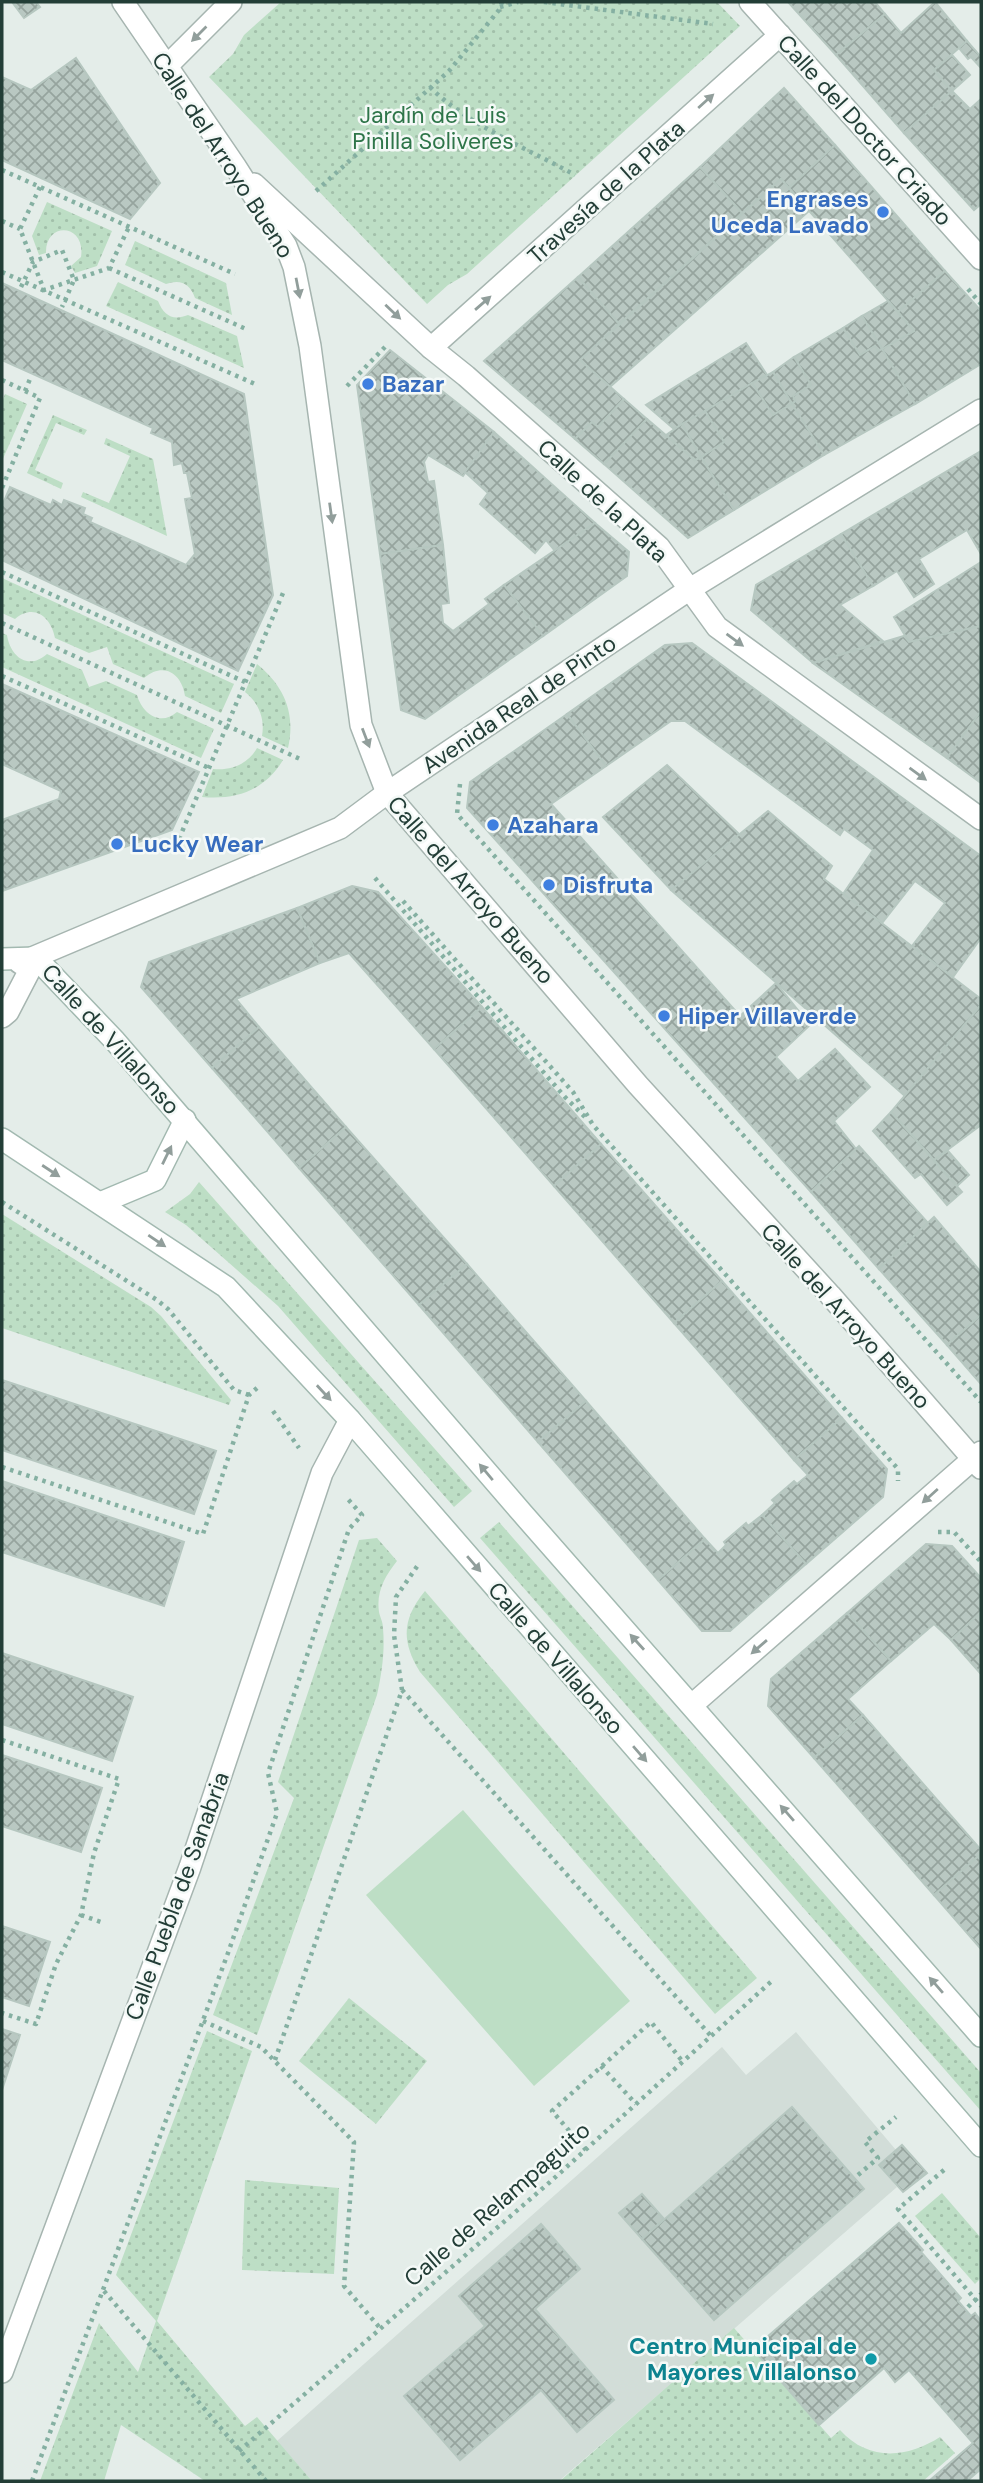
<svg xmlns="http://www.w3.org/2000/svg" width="983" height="2483" viewBox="0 0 983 2483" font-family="'DM Sans',sans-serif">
<defs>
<pattern id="park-dots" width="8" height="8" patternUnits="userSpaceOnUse" patternTransform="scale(1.75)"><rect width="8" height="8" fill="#bddec5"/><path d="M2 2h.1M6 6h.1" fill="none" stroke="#a2c0aa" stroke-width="1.8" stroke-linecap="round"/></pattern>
<pattern id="building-cross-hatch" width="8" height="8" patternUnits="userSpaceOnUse" patternTransform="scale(1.75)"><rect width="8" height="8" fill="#b9c8c2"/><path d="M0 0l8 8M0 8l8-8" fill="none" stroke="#96a49e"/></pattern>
</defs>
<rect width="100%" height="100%" fill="#e4ede9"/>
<path fill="#d2ddd8" d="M796 2032 896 2150 879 2165 897 2187 559 2481H312L277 2441 722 2047 746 2075Z"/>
<path fill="#bddec5" d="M463 1810 630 2001 534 2086 366 1895Z"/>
<g fill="url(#park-dots)">
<path d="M281 2H717L740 26 467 274 448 285 427 304 209 77 233 54 244 35Z"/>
<path d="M47 202 112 231 97 266 75 273 71 266 81 257C86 223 45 221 46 253L39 255 32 236Z"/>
<path d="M135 241 226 283 232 315 195 298C190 283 180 279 166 284L125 265Z"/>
<path d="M118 282 158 301C164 316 173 321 188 315L237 336 244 368 106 306Z"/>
<path d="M5 394 27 404 2 461V402Z"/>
<path d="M53 415 87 430 84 435 56 423 35 470 63 483 61 489 27 473Z"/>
<path d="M106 438 153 459 167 536 81 497 83 492 109 503 130 456 104 444Z"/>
<path d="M2 578 234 684 221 713 185 696C182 674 164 661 144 678L113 664 107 647 89 653 55 638C51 617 34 603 15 619L2 613Z"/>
<path d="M2 633 7 635C10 656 28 671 47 654L82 670 89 687 106 681 137 695C142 713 160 727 177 712L214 729 201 758 2 667Z"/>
<path d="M257 664C284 686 296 713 288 748L262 736C265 719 259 703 245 692Z"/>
<path d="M257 748 283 760C264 791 236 800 202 797L213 769C231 771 248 764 257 748Z"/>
<path d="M199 1182 472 1491 454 1507 278 1306 186 1225 165 1212 190 1194Z"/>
<path d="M2 1214 151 1307 161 1316 231 1400 229 1405 2 1328Z"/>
<path d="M499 1522 981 2073V2111L480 1538Z"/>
<path d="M377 1538 397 1561C385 1576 376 1592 379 1612 380 1617 383 1622 383 1628 385 1651 382 1672 377 1695L257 2035 213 2015 294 1798 278 1782 359 1540Z"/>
<path d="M425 1591 757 1978 715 2014 420 1672C401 1641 402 1619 425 1591Z"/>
<path d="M349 1998 427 2061 376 2124 299 2061Z"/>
<path d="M207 2031 252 2051 157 2321 245 2426 257 2417 312 2481H205L121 2425 104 2481H40L99 2323 138 2372 156 2321 116 2275Z"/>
<path d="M245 2180 339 2188 334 2274 242 2270Z"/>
<path d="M942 2193 981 2238V2278L975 2284 915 2216Z"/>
<path d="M734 2328 831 2438 840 2430C869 2462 907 2458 940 2437L955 2453 923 2481H560Z"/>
</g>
<g fill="url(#building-cross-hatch)" stroke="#b6c7c0" stroke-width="2">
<path d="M12 2H36L40 7 24 18Z"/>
<path d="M788 2H875L885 14 836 55Z"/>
<path d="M935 2 967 41 934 70 952 91 904 133 836 55 885 14 901 33Z"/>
<path d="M967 41 981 57 980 67 971 57 968 59 959 48Z"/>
<path d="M952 55 970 75 952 91 934 70Z"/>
<path d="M76 58 160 183 130 219 2 160V77L31 90Z"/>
<path d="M784 88 835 145 789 188 781 179 742 213 700 167Z"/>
<path d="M952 91 970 109 981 99V204L974 210 904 133Z"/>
<path d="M835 145 945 271 898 312 789 188Z"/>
<path d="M700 167 742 213 619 324 578 277Z"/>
<path d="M781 179 809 211 610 387 580 360Z"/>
<path d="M945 271 981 311V364L915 404 882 349 914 331 898 312Z"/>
<path d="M578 277 619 324 580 360 624 399 598 427 592 422 575 439 484 361Z"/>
<path d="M2 283 244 394 273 595 238 671 2 560V506L10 487 51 505 53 500 62 505 64 500 85 508 83 514 92 518 90 522 186 565 195 554 185 499 192 498 187 473H184L182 463 174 465 172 442 151 433 153 428 2 360Z"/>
<path d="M888 301 914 331 882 349 862 316Z"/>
<path d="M862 316 882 349 878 351 875 346 860 355 843 328Z"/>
<path d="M843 328 860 355 875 346 878 351 882 349 915 404 824 455 792 404 795 401 793 396 811 385 794 357Z"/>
<path d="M746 343 767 375 674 429 646 405Z"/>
<path d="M390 350 494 432 463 476 428 455 424 462 428 482 434 481 443 545 380 554 357 385Z"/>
<path d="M794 357 811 385 793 396 795 401 792 404 773 372Z"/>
<path d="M773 372 792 404 773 415 752 383Z"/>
<path d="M752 383 773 415 792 404 824 455 734 510 701 457 724 442 705 411Z"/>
<path d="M624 399 647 419 604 464 575 439 592 422 598 427Z"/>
<path d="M705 411 724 442 701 457 682 424Z"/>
<path d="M647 419 695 460 701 457 734 510 688 538 604 464Z"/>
<path d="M682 424 701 457 695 460 666 435Z"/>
<path d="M494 432 546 479 595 523 555 551 546 540 535 553 480 504 488 493 465 472Z"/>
<path d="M981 451V554L967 530 919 559 934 584 914 597 897 571 873 586 841 534Z"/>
<path d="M595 523 629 552 627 576 543 636 504 585Z"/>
<path d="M841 534 873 586 840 605 883 641 813 663 751 610 756 585Z"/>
<path d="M443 545 449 603 441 604 443 623 453 631 489 604 485 599 504 585 543 636 425 719 401 710 380 554Z"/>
<path d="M981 562V626L909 642 894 617Z"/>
<path d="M981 626V711L947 758 813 663 904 636 909 642Z"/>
<path d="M692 643 981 856V938L953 977 912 946 945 903 915 881 882 923 843 894 873 850 844 829 840 835 685 721H671L606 766 567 714 665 645Z"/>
<path d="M2 684 199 772 172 830 2 891V820L59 799 61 791 2 764Z"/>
<path d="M981 711V783L947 758Z"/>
<path d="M567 714 606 766 551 804 740 1016 776 983 810 1025 776 1057 798 1081 835 1049 870 1087 834 1121 856 1149 811 1192 467 808 470 782Z"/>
<path d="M667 765 740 835 671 890 603 817Z"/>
<path d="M768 811 832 866 824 879 981 999V1005L905 1096 671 890Z"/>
<path d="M352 886 378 892 482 1007 434 1049 349 953 320 963 297 908Z"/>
<path d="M297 908 320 963 236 999 259 1027 212 1068 141 987 149 962Z"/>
<path d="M981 1005V1125L934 1160 891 1112Z"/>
<path d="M482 1007 601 1144 554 1186 434 1049Z"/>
<path d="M259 1027 346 1127 299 1168 212 1068Z"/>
<path d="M891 1112 962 1192 947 1205 921 1174 915 1178 873 1131Z"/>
<path d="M346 1127 467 1264 419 1305 299 1168Z"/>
<path d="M601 1144 722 1281 674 1323 554 1186Z"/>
<path d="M859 1146 928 1223 879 1269 811 1192Z"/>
<path d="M948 1151 969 1175 957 1186 934 1160Z"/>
<path d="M934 1217 981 1272V1315L947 1345 879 1269Z"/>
<path d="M467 1264 586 1401 538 1442 419 1305Z"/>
<path d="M722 1281 842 1418 794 1460 674 1323Z"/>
<path d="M981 1315V1384L947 1345Z"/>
<path d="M2 1380 216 1451 194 1514 2 1450Z"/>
<path d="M586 1401 705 1539 658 1580 538 1442Z"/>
<path d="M842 1418 887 1469 883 1497 806 1564 762 1515 775 1503 772 1500 794 1481 797 1484 808 1475 794 1460Z"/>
<path d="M2 1481 184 1542 164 1606 2 1552Z"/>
<path d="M762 1515 806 1564 730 1631H702L658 1580 705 1539 718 1553 726 1545 724 1542 746 1523 748 1526Z"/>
<path d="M926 1544 952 1546 981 1578V1612L951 1640 934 1624 891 1661 847 1613Z"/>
<path d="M981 1612V1674L951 1640Z"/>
<path d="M847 1613 891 1661 848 1699 863 1715 814 1758 768 1706 771 1679Z"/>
<path d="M2 1653 133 1697 112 1761 2 1724Z"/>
<path d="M863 1715 981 1850V1854L934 1895 814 1758Z"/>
<path d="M2 1755 102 1788 81 1852 2 1826Z"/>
<path d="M981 1854V1949L934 1895Z"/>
<path d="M2 1926 50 1942 29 2006 2 1997Z"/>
<path d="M2 2029 20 2035 2 2090Z"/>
<path d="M792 2107 864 2189 714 2320 642 2239Z"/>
<path d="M902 2145 927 2173 903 2192 879 2165Z"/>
<path d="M642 2194 664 2219 642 2239 619 2213Z"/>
<path d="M899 2223 923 2250 921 2252 961 2298 958 2301 971 2316 975 2313 981 2321V2469L967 2481H929L973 2443 909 2370 895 2382 884 2368 819 2425 753 2349Z"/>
<path d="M541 2224 580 2269 535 2309 614 2400 577 2432 541 2390 460 2460 404 2396 485 2326 459 2296Z"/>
</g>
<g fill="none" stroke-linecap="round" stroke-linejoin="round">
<defs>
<g id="minor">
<path d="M123 2 235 166 286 246 294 267 310 346 361 725 387 793 638 1085 830 1295 981 1468"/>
<path d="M750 2 981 259"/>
<path d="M167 66 231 2"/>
<path d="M254 184 431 348 466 376 659 547 717 627 981 819"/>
<path d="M431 348 780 35"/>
<path d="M20 963 340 828 387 793 690 589 981 410"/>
<path d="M2 1017 8 1012 36 958"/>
<path d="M692 1705 981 1452"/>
<path d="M2 2372 190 1867 322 1473 350 1420"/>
</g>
<g id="secondary">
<path d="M2 959 36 958 115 1041 523 1514 981 2036"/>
<path d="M2 1139 226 1287 350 1420 981 2146"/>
<path d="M100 1203 155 1180 185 1120"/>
</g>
</defs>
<use href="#minor" stroke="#a6b5b0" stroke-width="24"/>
<use href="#secondary" stroke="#a2b9b0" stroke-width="24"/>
<g stroke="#85b0a2" stroke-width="4.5" stroke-dasharray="3.5 5" stroke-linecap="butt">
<path d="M544 2 713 24"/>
<path d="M500 7 518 2"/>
<path d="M430 87C466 124 530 150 575 175"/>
<path d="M2 170 235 274"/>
<path d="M40 187 20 229 44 290 109 268 129 227"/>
<path d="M316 191 449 71 499 10 502 2"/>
<path d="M2 221 20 229"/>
<path d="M109 268 246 329"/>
<path d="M2 272 255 384"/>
<path d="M21 287 33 262 62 250 74 280 62 307"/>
<path d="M968 289 981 304"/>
<path d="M2 380 40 398 2 488"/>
<path d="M347 386 385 347"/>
<path d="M25 391 30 379"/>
<path d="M2 572 245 682"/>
<path d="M2 623 300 759"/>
<path d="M2 676 209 768"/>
<path d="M460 784 457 814 981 1402"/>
<path d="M179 839 283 593"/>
<path d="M375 878 565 1097 587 1119"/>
<path d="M403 901 573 1092 593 1125 898 1469V1481"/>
<path d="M2 1202 157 1300 168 1309 234 1390 249 1395"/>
<path d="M273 1411 299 1448"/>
<path d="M2 1467 203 1534 249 1395 257 1388"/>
<path d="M938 1532H954L981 1562"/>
<path d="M402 1690 711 2036"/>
<path d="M2 1740 119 1779 94 1853 81 1915 56 1964 36 2024 2 2013"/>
<path d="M81 1915 101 1922"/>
<path d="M203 2021 261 2047 354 2142 344 2286 380 2328"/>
<path d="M275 2060 402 1690 394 1635 396 1597 418 1565"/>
<path d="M601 2066 636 2104"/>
<path d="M586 2150 552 2111 651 2022 683 2062"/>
<path d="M944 2170 898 2209 981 2306"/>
<path d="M858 2175 878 2158 865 2142 896 2117"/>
<path d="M104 2291 266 2481"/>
<path d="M968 2307 981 2294"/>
<path d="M239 2451 550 2182 774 1979"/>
<path d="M32 2481 228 1953 277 1813 268 1773 349 1529 362 1515 346 1497"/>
</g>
<use href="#minor" stroke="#fff" stroke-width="21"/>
<use href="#secondary" stroke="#fff" stroke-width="21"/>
</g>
<defs><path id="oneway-solid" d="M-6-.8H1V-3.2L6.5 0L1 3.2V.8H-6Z" transform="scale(1.75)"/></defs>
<g fill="#919e9b">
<use href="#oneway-solid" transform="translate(199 34) rotate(135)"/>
<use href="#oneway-solid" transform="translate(706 101) rotate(-42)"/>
<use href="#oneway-solid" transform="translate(298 288) rotate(79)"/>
<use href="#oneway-solid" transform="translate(483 303) rotate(-41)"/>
<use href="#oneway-solid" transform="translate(393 312) rotate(43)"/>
<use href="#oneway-solid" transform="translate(331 513) rotate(82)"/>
<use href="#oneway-solid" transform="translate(735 640) rotate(36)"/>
<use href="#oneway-solid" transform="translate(366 738) rotate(69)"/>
<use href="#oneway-solid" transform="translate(918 774) rotate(36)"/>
<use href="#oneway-solid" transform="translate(167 1155) rotate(-64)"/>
<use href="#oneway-solid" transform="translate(51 1171) rotate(33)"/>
<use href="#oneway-solid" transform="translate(157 1241) rotate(34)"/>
<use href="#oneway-solid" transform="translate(324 1393) rotate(47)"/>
<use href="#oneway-solid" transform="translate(486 1472) rotate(-130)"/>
<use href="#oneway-solid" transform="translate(930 1496) rotate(138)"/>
<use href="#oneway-solid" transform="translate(474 1564) rotate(49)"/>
<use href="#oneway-solid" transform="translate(637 1642) rotate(-132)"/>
<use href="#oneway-solid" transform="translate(759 1647) rotate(139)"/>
<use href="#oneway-solid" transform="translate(640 1754) rotate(49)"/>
<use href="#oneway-solid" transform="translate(787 1813) rotate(-131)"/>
<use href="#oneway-solid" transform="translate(936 1985) rotate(-131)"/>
</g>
<g fill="#3f7fe0" stroke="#f4f9f7" stroke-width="2.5">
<circle cx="883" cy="212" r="7"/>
<circle cx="368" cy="384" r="7"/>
<circle cx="493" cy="825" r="7"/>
<circle cx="117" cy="844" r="7"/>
<circle cx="549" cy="885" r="7"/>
<circle cx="664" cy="1016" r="7"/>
</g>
<circle fill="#0f9aa8" stroke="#f4f9f7" stroke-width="2.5" cx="871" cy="2359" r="7"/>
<g text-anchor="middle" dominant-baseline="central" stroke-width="5" stroke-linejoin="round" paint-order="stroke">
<g font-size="23" fill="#2e7549" stroke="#f4f9f7">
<text x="433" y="115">Jardín de Luis<tspan x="433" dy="26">Pinilla Soliveres</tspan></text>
</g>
<g font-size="23" fill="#233e37" stroke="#f4f9f7">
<text transform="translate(865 130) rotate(48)">Calle del Doctor Criado</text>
<text transform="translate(223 155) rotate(57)">Calle del Arroyo Bueno</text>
<text transform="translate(606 192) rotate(-42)">Travesía de la Plata</text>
<text transform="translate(603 501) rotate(43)">Calle de la Plata</text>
<text transform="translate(519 704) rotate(-34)">Avenida Real de Pinto</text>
<text transform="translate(471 890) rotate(49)">Calle del Arroyo Bueno</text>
<text transform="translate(111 1039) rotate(48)">Calle de Villalonso</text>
<text transform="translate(846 1316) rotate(48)">Calle del Arroyo Bueno</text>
<text transform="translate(556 1658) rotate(49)">Calle de Villalonso</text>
<text transform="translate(177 1896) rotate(-70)">Calle Puebla de Sanabria</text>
<text transform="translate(497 2204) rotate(-41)">Calle de Relampaguito</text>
</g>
<g font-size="23" font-weight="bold" fill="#366cbe" stroke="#f4f9f7" text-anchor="start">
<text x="869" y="199" text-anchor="end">Engrases<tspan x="869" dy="26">Uceda Lavado</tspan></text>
<text x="382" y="384">Bazar</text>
<text x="507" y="825">Azahara</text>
<text x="131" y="844">Lucky Wear</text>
<text x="563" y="885">Disfruta</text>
<text x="678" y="1016">Hiper Villaverde</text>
</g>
<g font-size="23" font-weight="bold" fill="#0d838f" stroke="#f4f9f7" text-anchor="end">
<text x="857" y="2346">Centro Municipal de<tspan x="857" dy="26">Mayores Villalonso</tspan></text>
</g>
</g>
<rect width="983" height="2483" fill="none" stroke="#233e37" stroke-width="7"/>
</svg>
